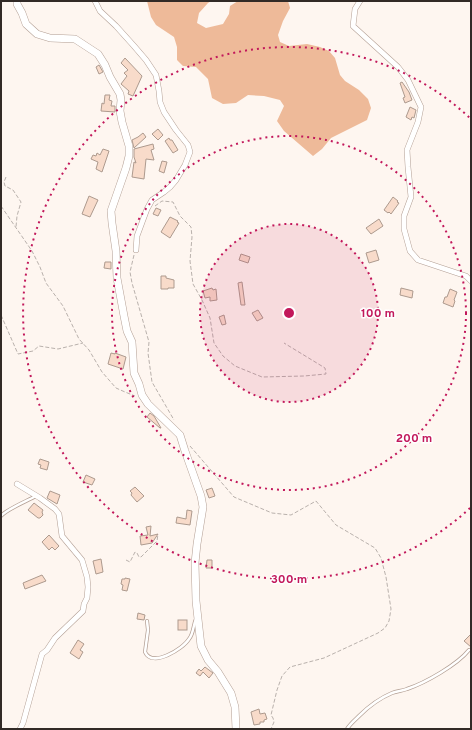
<svg xmlns="http://www.w3.org/2000/svg" width="472" height="730" viewBox="0 0 472 730" font-family="Overpass,sans-serif">
<rect width="100%" height="100%" fill="#fef6f0"/>
<path fill="#eeba99" d="M147 1H211L208 3 199 13 197 23 206 28 223 24 229 14 230 6 238 1H288L290 8 283 21 278 35 280 42 289 46 307 44 320 47 329 51 335 58 340 75 345 81 359 90 368 99 371 108 367 120 331 138 322 149 313 156 284 131 277 121 284 106 280 100 264 96 248 95 236 103 223 104 212 98 208 79 196 67 183 66 177 60V47L174 37 156 25 151 17Z"/>
<g fill="#f8dbca" stroke="#ad9a8e">
<path d="M125 58 142 76 133 96 128 94 129 91 121 84 127 76 124 73 128 70 121 63Z"/>
<path d="M99 65 103 72 99 74 96 67Z"/>
<path d="M402 82 409 92 412 100 405 103 403 98 405 97 400 83Z"/>
<path d="M105 95H110L109 100 112 101 111 106H115V112L101 111 102 103 104 104Z"/>
<path d="M410 107 416 110 414 118 412 117 411 120 406 117Z"/>
<path d="M158 129 163 135 158 140 152 134Z"/>
<path d="M143 133 146 137 134 148 132 140 138 137Z"/>
<path d="M169 138 170 140H172L178 150 173 153 165 141Z"/>
<path d="M153 144 154 149 151 150 154 160 146 159 144 179 132 177 134 162 136 163 134 157V149Z"/>
<path d="M103 149 109 151 102 172 96 169 98 162 91 159 93 155 96 156 97 153 100 155Z"/>
<path d="M162 161 167 162 164 173 159 171Z"/>
<path d="M89 196 98 200 90 217 82 214Z"/>
<path d="M393 197 398 201 397 202 399 203 391 214 389 212 388 213 384 210Z"/>
<path d="M156 208 161 210 158 216 153 214Z"/>
<path d="M170 217 178 221 177 222 179 223 170 238 161 232Z"/>
<path d="M379 219 383 226 371 234 366 228Z"/>
<path d="M376 250 379 260 369 263 366 253Z"/>
<path d="M241 254 250 257 248 263 239 260Z"/>
<path d="M105 262H111V269L104 268Z"/>
<path d="M161 276H166V278L174 280V288H168V289H161Z"/>
<path d="M242 282 245 305H241L238 283Z"/>
<path d="M212 288 213 290 216 289 217 300 210 301V297L205 298 203 291Z"/>
<path d="M401 288 413 291 412 298 400 295Z"/>
<path d="M450 289 457 292 454 300 455 301 453 307 443 303 445 297H447Z"/>
<path d="M258 310 263 318 257 321 252 313Z"/>
<path d="M224 315 226 324 222 325 219 317Z"/>
<path d="M111 353 115 354V353L126 357 123 369 108 364Z"/>
<path d="M150 413 154 416 161 428H160L147 417Z"/>
<path d="M40 459 49 462 47 470 40 468 41 465 38 464Z"/>
<path d="M86 475 95 479 92 485 83 482Z"/>
<path d="M135 487 144 496 137 502 131 495 132 493 130 491Z"/>
<path d="M212 488 215 496 209 498 206 490Z"/>
<path d="M50 491 60 495 57 504 47 498Z"/>
<path d="M34 503 43 510 42 512 43 515 40 518H38L28 510Z"/>
<path d="M187 510 192 511 190 525 176 523 177 517 186 519Z"/>
<path d="M151 526 150 536 158 534 152 543 141 545 140 536 148 535 146 527Z"/>
<path d="M49 535 59 546 55 550 52 547 49 550 42 542Z"/>
<path d="M101 559 103 572 96 574 93 561Z"/>
<path d="M207 560H212V568H206Z"/>
<path d="M42 575 46 581 25 589 23 583Z"/>
<path d="M125 578 130 579 127 591 122 590 123 585 121 584 122 579H125Z"/>
<path d="M138 613 145 615 144 620 137 619Z"/>
<rect x="178" y="620" width="9" height="10"/>
<path d="M471 634V647L464 641Z"/>
<path d="M78 640 84 644 80 650 83 652 79 659 70 653Z"/>
<path d="M205 667 213 673 209 678 203 672 200 676 196 673 199 669 201 671Z"/>
<path d="M259 709 260 714 265 713 267 719 264 720V722H260V724L254 725 251 712Z"/>
</g>
<g fill="none" stroke-linecap="round" stroke-linejoin="round">
<defs>
<g id="lane">
<path d="M1 516C7 509 27 501 36 496"/>
<path d="M147 621 148 630 145 652C152 668 183 649 189 639 194 633 193 625 196 619"/>
<path d="M347 729C350 724 355 720 359 716 369 706 380 698 392 693 397 691 402 691 407 689 425 683 457 665 469 650"/>
</g>
<g id="street">
<path d="M95 1 100 11 116 26 134 46 146 60 156 75 159 91 160 102 164 112 176 130 188 145 190 152 185 165 176 180 170 187 164 192 152 200 147 209 137 236 136 250"/>
<path d="M360 1 355 9 353 26 398 67 408 80 421 107 418 122 407 150 408 167 411 197 404 216V229L410 251 418 260 466 276 471 281"/>
<path d="M17 484 40 498 55 509 59 514 62 536 82 560 87 577 88 587 87 598 84 604 83 611 55 638 47 650 42 654 23 723 20 729"/>
</g>
<path id="secondary" d="M17 1V4L22 13 26 24 37 34 50 38 75 39 98 54 105 65 110 77 120 94 121 100 120 111 122 122 129 146V156L126 168 111 211 112 223 116 251 117 278 124 316 127 331 132 342 134 373 139 384 142 395 148 404 180 435 185 451 201 496 203 507 197 544 195 563 196 601 201 646 208 660 218 672 231 693 235 707 236 729"/>
</defs>
<use href="#lane" stroke="#b39f94" stroke-width="4"/>
<use href="#street" stroke="#b39f94" stroke-width="6"/>
<use href="#secondary" stroke="#b39f94" stroke-width="8"/>
<g stroke="#b9b1ac" stroke-width="1" stroke-dasharray="4 2" stroke-linecap="butt">
<path d="M6 177 4 182 5 186 13 190 21 202 17 216 16 227"/>
<path d="M1 206 32 251 40 267 46 283 63 306 79 339 89 350 102 372 116 388 125 392 135 396"/>
<path d="M155 206 162 201 173 202 180 216 191 227 192 237 190 261 193 284 202 300 210 318 214 343 223 356 235 366 262 377 304 376 326 374 325 368 284 343"/>
<path d="M134 255 130 272 132 283 149 342 148 353 152 382 174 420"/>
<path d="M1 315 18 354 33 351 39 346 58 349 83 343"/>
<path d="M190 446 234 497 272 513 291 515 316 501 336 525 375 548 381 558 386 577 391 609 389 621 385 628 378 633 324 658 290 667 282 676 277 690 271 715 273 718 274 722 271 729"/>
<path d="M126 560 130 562 135 552 137 553 139 557H141L157 541 158 534"/>
</g>
<use href="#lane" stroke="#fff" stroke-width="2.5"/>
<use href="#street" stroke="#fff" stroke-width="5"/>
<use href="#secondary" stroke="#fff" stroke-width="7"/>
</g>
<circle cx="289" cy="313" r="89" fill="#c2185b" fill-opacity=".12"/>
<g fill="none" stroke="#c2185b" stroke-width="2" stroke-dasharray="2 4">
<circle cx="289" cy="313" r="89"/>
<circle cx="289" cy="313" r="177"/>
<path d="M470 508A266 266 0 1 1 470 118"/>
</g>
<circle cx="289" cy="313" r="6" fill="#c2185b" stroke="#fff" stroke-width="2"/>
<g font-size="12" text-anchor="middle" font-weight="bold" fill="#c2185b" stroke="#fff" stroke-width="3" stroke-linejoin="round" paint-order="stroke">
<text x="378" y="317">100 m</text>
<text x="414" y="442">200 m</text>
<text x="289" y="583">300 m</text>
</g>
<rect width="472" height="730" fill="none" stroke="#322a26" stroke-width="4"/>
</svg>
